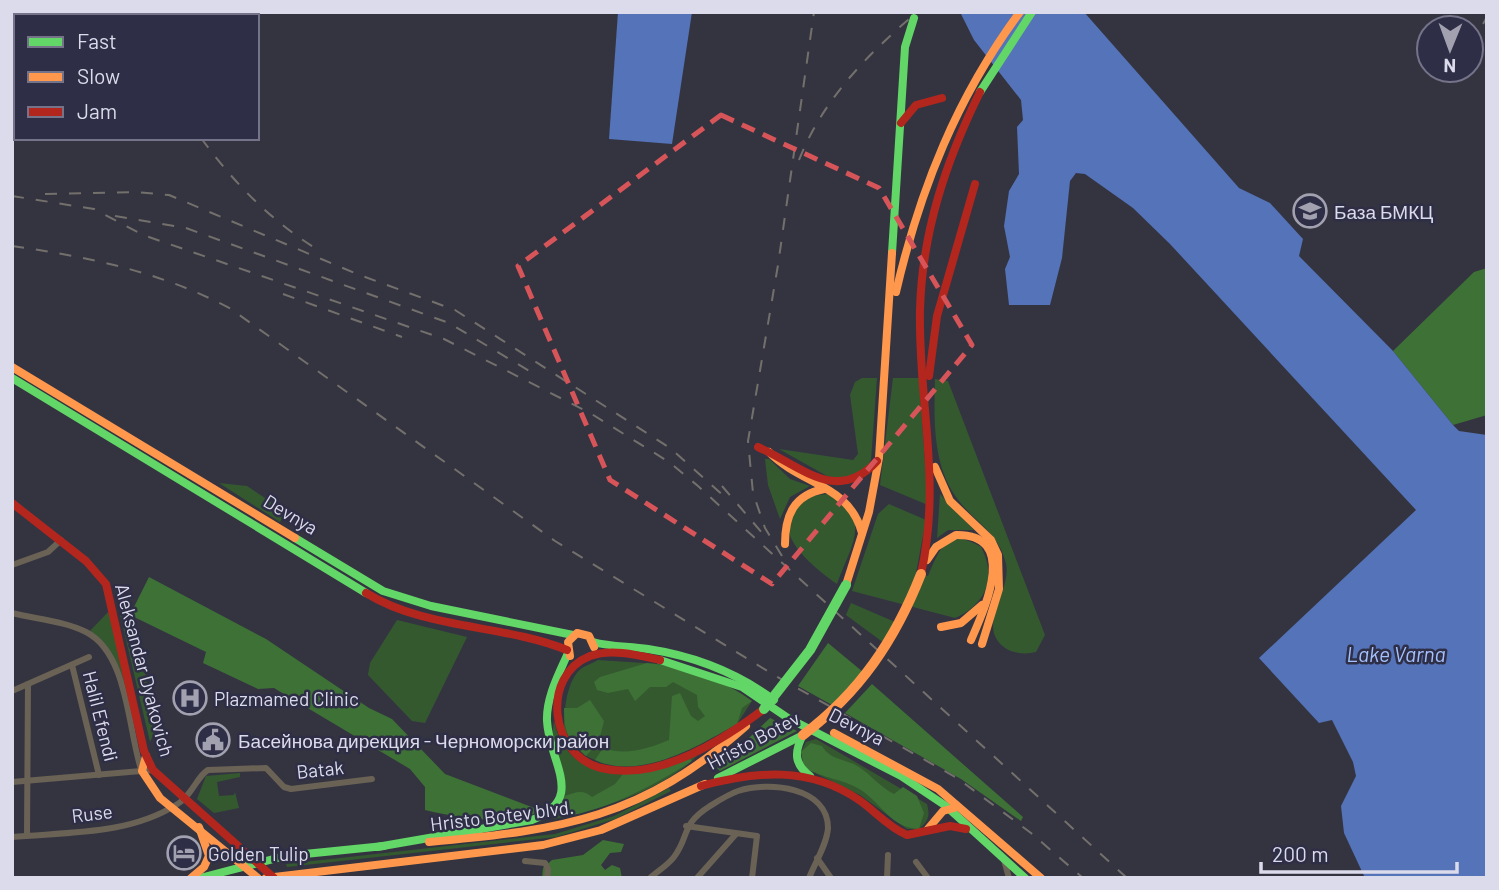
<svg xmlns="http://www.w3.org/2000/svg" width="1499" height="890" viewBox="0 0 1499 890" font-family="Barlow,sans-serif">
<rect width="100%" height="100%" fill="#343441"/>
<g fill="#34592f">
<path d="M862 378H877L871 460 868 468 843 480 827 476 779 449 853 460 858 454 850 395 855 382Z"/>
<path d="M893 378H919L928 505 880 485Z"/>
<path d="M935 379 948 381 1045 635 1036 652C1021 656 1002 652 995 636 986 614 1011 587 1006 564 999 533 977 524 959 501 932 467 934 420 935 379Z"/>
<path d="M765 459H769L790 479 810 486 790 497 780 519 768 485Z"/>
<path d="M219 483 247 486 286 512 280 522Z"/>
<path d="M827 494C876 516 849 548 837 584 821 573 782 543 789 521 791 513 800 504 804 497Z"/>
<path d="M940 494 974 530H948L937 538Z"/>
<path d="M889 504 926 520 916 573 928 576C940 547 948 527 981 547 997 577 986 605 955 618L852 591 878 514Z"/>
<path d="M851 603 895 622 884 643 846 615Z"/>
<path d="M113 607 133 720 112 658 88 633Z"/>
<path d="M120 614 139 630 154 733 150 742Z"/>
<path d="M397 620 467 637 425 723 412 721 368 675 370 663Z"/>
<path d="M598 660 659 664 752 701 737 724 604 764 586 756 564 730C564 712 566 680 582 668 586 665 594 663 598 660Z"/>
<path d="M554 721C565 774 618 782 662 768 673 765 688 755 697 756 663 790 600 810 554 819L553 815 560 809 552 737Z"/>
<path d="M816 739 927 804C930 815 929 821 919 829H907L860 795 817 774 801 752 806 742Z"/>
<path d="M240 773V777L217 782 219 796 234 795 235 792 239 808 214 813 197 799 206 776Z"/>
<path d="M669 788 671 791 615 819 556 837 287 867 286 864 555 834 614 816Z"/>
</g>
<g fill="#3e7136">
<path d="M1487 268V415L1453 425 1393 351 1474 272Z"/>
<path d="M149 577 266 639 369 708 392 719 445 774 542 811C504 826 464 819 425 810V787L410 769 274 688 258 689 203 663 206 652 130 615Z"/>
<path d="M828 643 863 672 832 705 798 686Z"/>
<path d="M647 663C682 666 725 680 752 701L742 708 737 724C698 746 641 781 595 760L603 748C626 756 647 749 669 740L672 696 680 693 691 716 698 721 705 716 698 707 697 695 673 682 666 687H650L635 701 628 689 608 693 597 690 594 682 600 677Z"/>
<path d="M872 684 1023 817 1021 821 961 779 845 713Z"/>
<path d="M590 700 604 721 599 741 586 756C568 741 564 732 564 708H577Z"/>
<path d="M770 718 797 731 720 771 717 768Z"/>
<path d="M811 743 822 746C831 761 845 758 859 767 871 775 880 787 894 794L903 787 917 796 924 813 919 829C891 828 882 804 861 790 843 779 823 778 804 768L801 752Z"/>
<path d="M689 758 692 761C652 787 610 808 564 817L560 809 565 796C576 792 583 789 592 797L615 784 623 774 652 771Z"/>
<path d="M603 840 624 844 621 852 610 853 601 865 605 870 612 865 620 868 622 878H542L543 868 552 860 583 855Z"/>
</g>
<g fill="#5473b8">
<path d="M618 12H692L672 144 609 139Z"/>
<path d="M960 12H1084L1239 188 1270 203 1303 239 1299 256 1393 351 1453 425 1459 431 1487 435V878H1365L1344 833 1341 806 1356 776 1353 762 1332 720 1319 723 1259 658 1416 510 1170 244 1133 208 1085 174 1076 173 1070 181 1062 258 1050 305H1009L1005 269 1010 257 1004 226 1009 191 1019 174 1017 127 1023 120 1021 100 974 40Z"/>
</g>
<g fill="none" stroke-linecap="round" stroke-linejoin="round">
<g stroke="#6a6255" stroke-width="6">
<path d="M12 565 48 552 61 540"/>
<path d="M12 613C36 619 64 621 86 632 128 653 128 730 141 769"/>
<path d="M72 665 99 775"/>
<path d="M12 691 89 657"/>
<path d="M12 782 153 770"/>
<path d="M686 826 757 836 752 878"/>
<path d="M27 835 28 684"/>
<path d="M12 837C67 832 128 835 176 805 192 796 197 776 208 770L266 768 284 787 291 789 372 779"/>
<path d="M817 858 831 878"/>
<path d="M1004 860 1009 878"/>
<path d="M525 861 545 863 548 869 547 878"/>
<path d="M916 862 928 878"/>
<path d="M650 878C658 871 668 865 674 857 690 836 680 825 710 806 718 801 729 794 738 791 769 781 828 787 828 828 827 844 815 863 809 878"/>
<path d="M697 878 736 834"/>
<path d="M887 878 888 855"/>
</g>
<g stroke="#63d668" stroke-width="8">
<path d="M980 92 1032 12"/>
<path d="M892 253 905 47 914 18"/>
<path d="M12 378 366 593"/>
<path d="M295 538 383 591 431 606 573 635"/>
<path d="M593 642C611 647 629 646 648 649 694 656 736 672 774 700"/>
<path d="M660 660 742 687 788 718 901 776 946 806 1025 878"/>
<path d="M803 735C794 752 794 764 810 776"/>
<path d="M718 778 803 735"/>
<path d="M377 847 532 820C587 799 549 763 547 721 546 697 559 674 568 653"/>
<path d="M200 878 285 856 384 846"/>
</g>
<g stroke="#ff974d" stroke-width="8">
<path d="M896 292C920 189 957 97 1020 12"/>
<path d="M12 367 295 538"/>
<path d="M769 452C801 485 849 484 862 533"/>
<path d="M935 467 950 501 991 540 998 555 999 589 982 644"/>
<path d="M785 544C785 515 794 495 824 489"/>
<path d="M927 560 936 547 956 535C1020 534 984 610 971 640"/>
<path d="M846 585 869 512 879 458 892 253"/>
<path d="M941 627 961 623 982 605"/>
<path d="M570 656 568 642 577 633 589 636 594 647"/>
<path d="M834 733 938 789 1041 878"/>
<path d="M146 756 142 771 160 798 258 878"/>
<path d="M927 830 943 811 954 808"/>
<path d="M429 842C564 830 642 818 746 726"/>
<path d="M191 878 204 867 209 856 199 827"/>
<path d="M266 878 543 845 601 830 705 784"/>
</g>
<g stroke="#b3261e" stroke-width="8">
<path d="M901 123 916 105 942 98"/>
<path d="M929 376 937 316 975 184"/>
<path d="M758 447C801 466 837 505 877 461"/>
<path d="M12 503 86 561 106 584 144 751 153 770 274 878"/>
<path d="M921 574C942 480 918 403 920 310 922 232 946 161 980 92"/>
<path d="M366 593C426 630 503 624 567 650"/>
<path d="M660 660C638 655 611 648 590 656 540 676 550 755 601 768 657 782 722 741 764 709"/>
<path d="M701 786C756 771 809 766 859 800 875 811 888 827 907 835L950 826 966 829"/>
</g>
<g stroke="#73706c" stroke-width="2" stroke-dasharray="12 12" stroke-linecap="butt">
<path d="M108 12 114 16"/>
<path d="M1483 24 1487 17"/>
<path d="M201 138C235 184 270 220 318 250"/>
<path d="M799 160C823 99 867 55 917 12"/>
<path d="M45 194 135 192 169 195 357 274 455 310 670 448 726 498"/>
<path d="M12 196 94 209 143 235 444 339 590 413 669 462 698 486 1127 878"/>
<path d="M115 216 186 228 449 323 531 372"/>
<path d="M12 246C89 257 162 272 231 309L555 541 774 675 957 778 1031 833 1083 878"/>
<path d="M283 294 402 337"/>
<path d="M722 486 763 534"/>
<path d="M782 556 765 528 753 493 748 441 778 265 814 12"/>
</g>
<path stroke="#63d668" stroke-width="10" d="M764 709 810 650 846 585"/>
<path stroke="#ff974d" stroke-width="10" d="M803 735C860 692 895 640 921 574"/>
</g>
<path fill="none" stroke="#d75559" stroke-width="5" stroke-dasharray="14 9" stroke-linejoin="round" d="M721 115 879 188 972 345 772 584 610 480 518 266Z"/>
<defs>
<symbol id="university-ring" viewBox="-11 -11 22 22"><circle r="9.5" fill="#2f2e47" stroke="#a1a1b0" stroke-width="1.5"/><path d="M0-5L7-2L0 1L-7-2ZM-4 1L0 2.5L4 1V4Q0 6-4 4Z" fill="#a1a1b0"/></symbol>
<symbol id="hospital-ring" viewBox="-11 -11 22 22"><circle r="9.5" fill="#2f2e47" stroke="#a1a1b0" stroke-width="1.5"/><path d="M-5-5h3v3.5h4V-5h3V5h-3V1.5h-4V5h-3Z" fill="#a1a1b0"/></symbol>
<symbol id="civic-ring" viewBox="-11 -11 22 22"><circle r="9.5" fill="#2f2e47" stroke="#a1a1b0" stroke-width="1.5"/><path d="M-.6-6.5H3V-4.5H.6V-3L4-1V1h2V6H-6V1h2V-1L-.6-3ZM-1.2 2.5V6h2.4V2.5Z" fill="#a1a1b0"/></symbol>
<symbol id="hotel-ring" viewBox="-11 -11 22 22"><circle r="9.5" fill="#2f2e47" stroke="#a1a1b0" stroke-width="1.5"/><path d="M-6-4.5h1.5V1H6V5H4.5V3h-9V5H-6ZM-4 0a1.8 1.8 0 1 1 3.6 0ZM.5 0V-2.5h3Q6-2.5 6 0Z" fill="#a1a1b0"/></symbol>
</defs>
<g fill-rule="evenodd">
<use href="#university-ring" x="1291" y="192" width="38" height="38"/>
<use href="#hospital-ring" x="171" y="679" width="38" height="38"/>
<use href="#civic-ring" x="194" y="721" width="38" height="38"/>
<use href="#hotel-ring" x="165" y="834" width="38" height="38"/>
</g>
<g text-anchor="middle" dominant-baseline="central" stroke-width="5" stroke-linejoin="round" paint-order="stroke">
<g font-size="19" fill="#dbdbec" stroke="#2f2e47" text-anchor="start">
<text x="1334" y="211">База БМКЦ</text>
<text x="214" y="698">Plazmamed Clinic</text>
<text x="238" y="740">Басейнова дирекция - Черноморски район</text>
<text x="208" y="853">Golden Tulip</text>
</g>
<g font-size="19" fill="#dbdbec" stroke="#2f2e47">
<text transform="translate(291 514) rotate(31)">Devnya</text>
<text transform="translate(145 670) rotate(75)">Aleksandar Dyakovich</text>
<text transform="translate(101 716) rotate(76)">Halil Efendi</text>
<text transform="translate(857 726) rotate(27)">Devnya</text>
<text transform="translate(753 740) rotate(-28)">Hristo Botev</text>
<text transform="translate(320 769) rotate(-6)">Batak</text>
<text transform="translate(92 813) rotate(-7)">Ruse</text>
<text transform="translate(502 815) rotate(-7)">Hristo Botev blvd.</text>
</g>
<g font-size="21" font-style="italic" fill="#a3c1fc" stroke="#2f2e47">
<text x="1396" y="653">Lake Varna</text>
</g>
</g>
<rect width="1499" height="890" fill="none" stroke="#dbdbec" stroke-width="28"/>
<rect x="14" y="14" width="245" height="126" fill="#2f2e47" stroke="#747389" stroke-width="2"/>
<rect x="28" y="37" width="35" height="10" fill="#63d668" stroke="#747389" stroke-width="2"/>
<text x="77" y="49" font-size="21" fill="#dbdbec">Fast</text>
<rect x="28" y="72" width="35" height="10" fill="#ff974d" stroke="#747389" stroke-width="2"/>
<text x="77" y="84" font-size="21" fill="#dbdbec">Slow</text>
<rect x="28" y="107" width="35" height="10" fill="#b3261e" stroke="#747389" stroke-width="2"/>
<text x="77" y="119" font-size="21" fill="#dbdbec">Jam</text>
<g transform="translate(1450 49) rotate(181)"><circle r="33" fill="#2f2e47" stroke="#747389" stroke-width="2"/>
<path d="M0-5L12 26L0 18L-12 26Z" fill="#a1a1b0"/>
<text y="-10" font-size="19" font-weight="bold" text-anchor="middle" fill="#dbdbec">N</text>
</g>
<path d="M1261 862v10h196v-10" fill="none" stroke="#dbdbec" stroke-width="3.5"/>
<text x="1272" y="862" font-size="21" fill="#dbdbec" stroke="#2f2e47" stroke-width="5" paint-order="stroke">200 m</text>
</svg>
